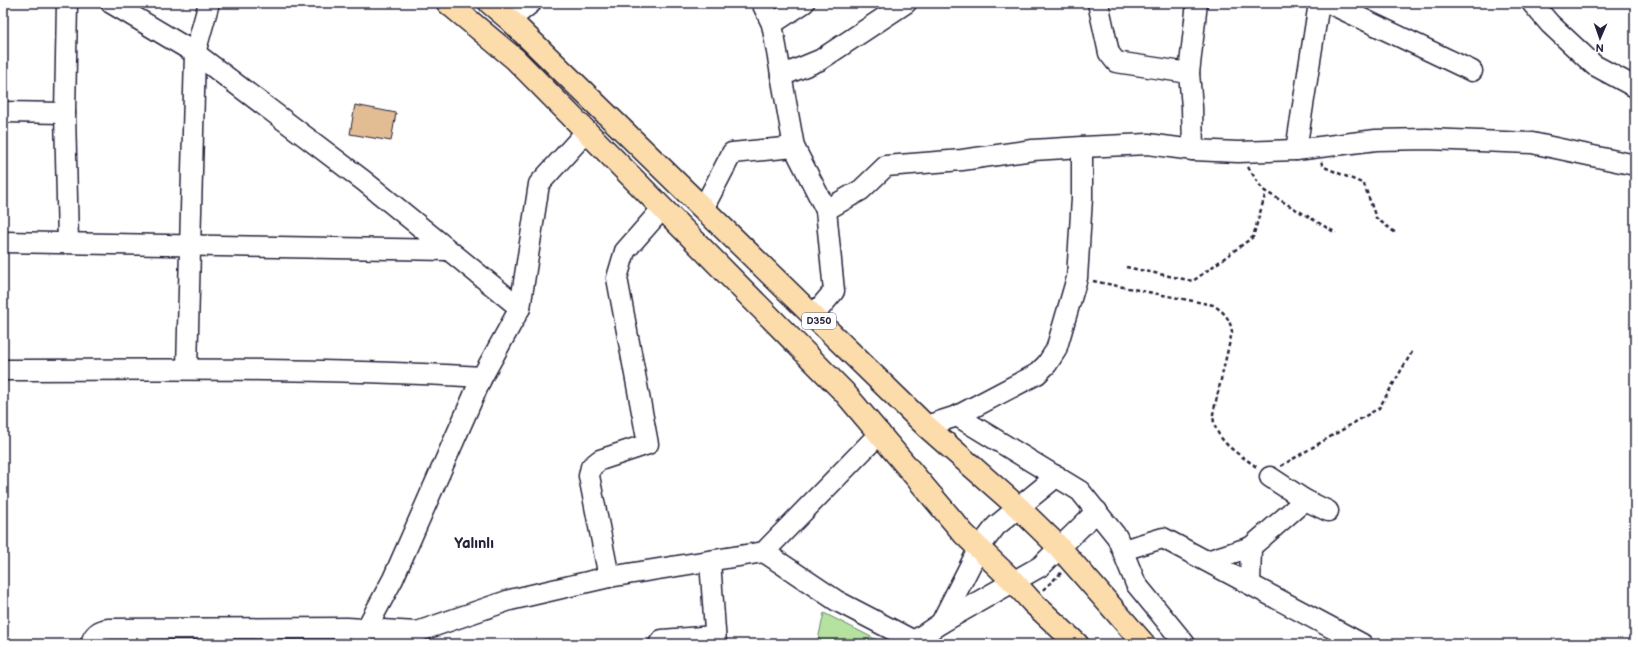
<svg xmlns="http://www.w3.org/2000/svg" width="1638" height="647" viewBox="0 0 1638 647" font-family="'Balsamiq Sans',sans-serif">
<rect width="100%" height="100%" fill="#fff"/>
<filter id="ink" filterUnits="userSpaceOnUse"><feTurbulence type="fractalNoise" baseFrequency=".025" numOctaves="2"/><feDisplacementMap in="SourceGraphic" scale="8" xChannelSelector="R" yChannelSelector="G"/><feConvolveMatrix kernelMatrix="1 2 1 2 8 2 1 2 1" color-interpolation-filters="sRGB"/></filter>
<g filter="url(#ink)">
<path fill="#b6e2a0" stroke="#6c826e" d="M824 613 885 644H817Z"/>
<path fill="#e2bc93" stroke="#22223b" d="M355 105 396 113 391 141 350 134Z"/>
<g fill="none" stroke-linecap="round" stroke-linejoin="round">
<defs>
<g id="minor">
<path d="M67 3 65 113 68 242"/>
<path d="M111 3 195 53 364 181 520 308"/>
<path d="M762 3 772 24 794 147 826 210"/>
<path d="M1098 3 1109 53 1116 62 1189 73"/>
<path d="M1329 3 1472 71"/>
<path d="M1532 3 1550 24 1594 65 1635 87"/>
<path d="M510 20 531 3"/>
<path d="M772 24 804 3"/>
<path d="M781 76 820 60 906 3"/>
<path d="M3 112 65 113"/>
<path d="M1193 150 1192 107 1189 73 1197 3"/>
<path d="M1296 150 1319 3"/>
<path d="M704 207 732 153 794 147"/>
<path d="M3 242 448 250"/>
<path d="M813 316 834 291 826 210 861 190 886 166 962 160 1033 150 1082 147 1148 144 1193 150 1238 152 1296 150 1376 140 1427 139 1532 143 1635 165"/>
<path d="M187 369 195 53 209 3"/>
<path d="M3 370C163 369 322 368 482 377"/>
<path d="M957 416 1080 491 1117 537 1136 584 1185 644"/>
<path d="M926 426 957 416 1037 374 1047 364 1056 350 1077 278 1082 198V147"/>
<path d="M1270 477 1305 500"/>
<path d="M1123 550 1163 538 1362 644"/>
<path d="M764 552 837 601 914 641 941 623 1041 566 1097 511"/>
<path d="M710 561 716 644"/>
<path d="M1207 561 1251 547 1305 500 1328 511"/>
<path d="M609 577 589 476 591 467 600 460 648 444 617 278 625 251 662 209"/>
<path d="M1250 584 1251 547"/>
<path d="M941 623 979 548 996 526 1057 476"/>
<path d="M91 644C93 635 99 630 109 629L347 628 417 632 510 600 609 577 764 552 880 433"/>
<path d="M358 644 393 579 482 377 520 308 539 184 586 132"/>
<path d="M659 644 662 640 715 636"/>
</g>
<g id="highway">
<path d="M448 3 515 59 844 392 964 534 1014 582 1032 602 1077 644"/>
<path d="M490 3 510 20 926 426 1019 508 1059 547 1144 644"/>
</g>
</defs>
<use href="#minor" stroke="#22223b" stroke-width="23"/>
<use href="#highway" stroke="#22223b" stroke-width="25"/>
<g stroke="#22223b" stroke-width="2.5" stroke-dasharray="4 3" stroke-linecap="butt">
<path d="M426 3 432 7"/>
<path d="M1321 162 1324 167 1364 184 1376 218 1397 234"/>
<path d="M1248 167 1263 190 1336 233"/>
<path d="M1126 267 1193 281 1253 237 1266 192"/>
<path d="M1093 281 1213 305C1224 312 1230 318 1232 332L1213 414C1214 442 1238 453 1258 468"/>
<path d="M1281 466 1379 408 1412 352"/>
<path d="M1043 590 1061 573"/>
</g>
<use href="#minor" stroke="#fff" stroke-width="20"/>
<use href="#highway" stroke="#fddcac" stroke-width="22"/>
</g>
</g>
<g text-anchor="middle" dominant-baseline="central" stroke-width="4" stroke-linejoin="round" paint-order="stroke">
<rect fill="#fff" stroke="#646476" stroke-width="1" x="802" y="313" width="34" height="16" rx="3"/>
<g font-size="10" font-weight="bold" fill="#22223b">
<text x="819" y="321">D350</text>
</g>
<g font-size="15" font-weight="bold" fill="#22223b" stroke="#fff">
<text x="474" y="543">Yalınlı</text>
</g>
</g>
<rect width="1638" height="647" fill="none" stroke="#fff" stroke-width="16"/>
<rect x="8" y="8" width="1622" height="631" fill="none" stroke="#22223b" stroke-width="1.5" filter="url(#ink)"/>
<g transform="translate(1600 38) rotate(182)" stroke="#ffffff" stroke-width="3" paint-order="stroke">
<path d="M0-3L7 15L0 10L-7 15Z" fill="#22223b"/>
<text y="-6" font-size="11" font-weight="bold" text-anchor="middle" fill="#22223b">N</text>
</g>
</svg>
